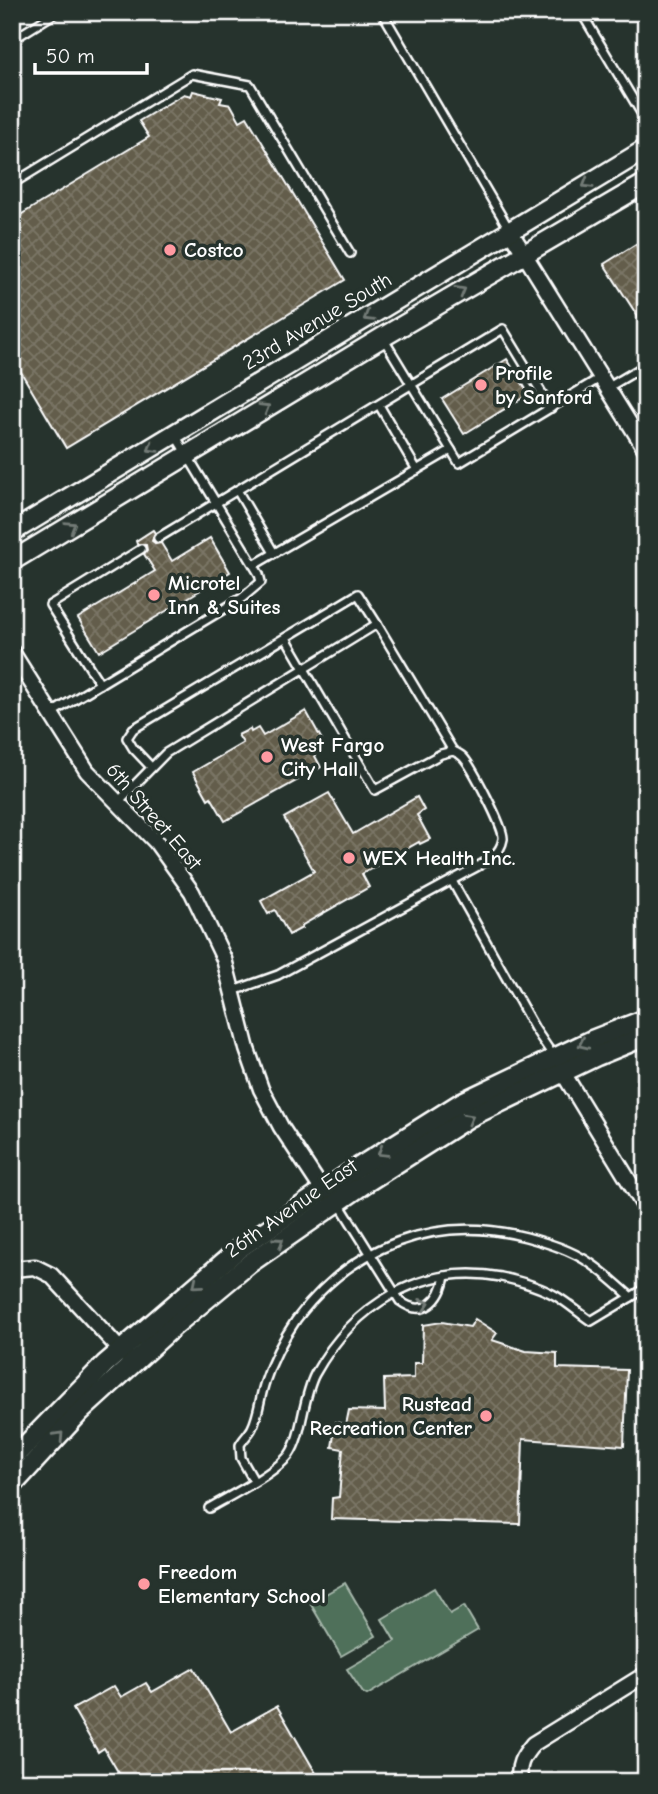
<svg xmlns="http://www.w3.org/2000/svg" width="658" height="1794" viewBox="0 0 658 1794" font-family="'Comic Neue',sans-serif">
<defs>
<pattern id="building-cross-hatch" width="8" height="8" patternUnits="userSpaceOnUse" patternTransform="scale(1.75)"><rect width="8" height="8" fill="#635d4b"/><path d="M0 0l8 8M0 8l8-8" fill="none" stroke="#7a7566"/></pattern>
</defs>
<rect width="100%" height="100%" fill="#26332d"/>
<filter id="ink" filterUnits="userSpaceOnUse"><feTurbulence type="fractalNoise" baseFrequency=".0143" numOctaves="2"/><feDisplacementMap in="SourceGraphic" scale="14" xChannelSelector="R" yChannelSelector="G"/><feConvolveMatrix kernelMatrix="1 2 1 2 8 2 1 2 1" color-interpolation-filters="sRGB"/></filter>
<g filter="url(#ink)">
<g fill="#4f705a" stroke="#a7b8ac" stroke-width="2">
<path d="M345 1583 376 1636 341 1656 310 1603Z"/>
<path d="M434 1588 450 1614 464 1606 478 1630 374 1691 367 1695 363 1693 347 1669 395 1641 382 1619Z"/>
</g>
<g fill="url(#building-cross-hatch)" stroke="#fff" stroke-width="2">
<path d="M193 91 222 98 220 103 231 105 240 121 247 117 345 280 66 448 12 357V220L149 137 139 121 184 94 191 96Z"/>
<path d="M636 244 646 261V329L604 264Z"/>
<path d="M507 359 529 394 464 434 442 399Z"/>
<path d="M153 530 155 533 152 541 156 544 161 543 172 561 210 538 230 572 99 652 78 618 155 571 144 554 147 550 146 545 137 544 136 541Z"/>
<path d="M306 711 322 740 310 747 321 767 225 821 211 797 208 799 193 772 243 743 238 735 250 729 251 732 258 728 263 736Z"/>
<path d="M329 793 353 834 417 797 424 810 417 815 430 839 420 844 419 842 362 874 369 887 301 926 302 928 289 935 275 910 268 914 261 901 314 871 284 818Z"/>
<path d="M475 1319 497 1333 492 1340 526 1351 557 1353V1368L627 1370 624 1446 523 1439 520 1524 331 1519 332 1498 339 1497 343 1449 332 1447 336 1422 346 1425 349 1410 385 1411 384 1379 414 1378V1363H422L423 1325 442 1322 470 1327Z"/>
<path d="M194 1668 231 1732 277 1706 317 1775 305 1782H124L104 1748 98 1752 73 1709 114 1686 121 1697 146 1683 152 1692Z"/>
</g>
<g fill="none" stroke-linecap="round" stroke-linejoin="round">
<defs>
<g id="service">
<path d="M382 12 509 229"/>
<path d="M581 12 646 121"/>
<path d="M12 40 57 12"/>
<path d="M12 184 192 74 250 85 350 253"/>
<path d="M383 338 459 463 600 378"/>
<path d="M607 388 646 365"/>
<path d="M379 405 417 470"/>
<path d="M237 490 274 553"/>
<path d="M158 538 503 329 551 408"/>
<path d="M254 565 451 450"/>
<path d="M100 684 50 605 141 549"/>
<path d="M50 714 242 598 261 582 259 574 175 435"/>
<path d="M151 767 133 748 127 738 133 729 358 594 377 624"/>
<path d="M118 802 166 753 377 624 453 751"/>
<path d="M452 881 535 1029 554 1057"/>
<path d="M233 991 278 975 469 871C483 863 500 857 503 839 505 829 471 765 463 757 460 754 458 753 453 751L441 754 375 790 286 638"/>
<path d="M338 1202 400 1301C424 1319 441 1300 445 1276"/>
<path d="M254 1481 241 1458 240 1445C243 1439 249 1434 252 1428 259 1414 260 1396 265 1382 272 1360 283 1339 296 1320 351 1246 436 1213 526 1237 548 1243 571 1250 590 1263 605 1273 618 1285 631 1297"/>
<path d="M209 1508C230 1496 275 1473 289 1455 303 1435 302 1399 315 1374 353 1306 421 1262 501 1277 520 1281 539 1286 556 1296 568 1303 579 1313 591 1321L646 1288"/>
</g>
<g id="minor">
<path d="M510 231 646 450"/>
<path d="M12 652 87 771 156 842 192 892 224 959 247 1049 261 1089 281 1127 323 1191 331 1197"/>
<path d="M557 1063 646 1209"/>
<path d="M12 1269 35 1267 51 1275 127 1357"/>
<path d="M521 1782C516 1766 523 1756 533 1744L646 1674"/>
</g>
<g id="tertiary">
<path d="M12 532 646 149"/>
<path d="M12 561 383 337 646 183"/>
<path d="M12 1459 105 1364 240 1248 354 1170 462 1102 592 1040 646 1019"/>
<path d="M12 1486 81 1411 173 1327 250 1263 364 1184 468 1118 597 1056 646 1036"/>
</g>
</defs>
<use href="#service" stroke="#fff" stroke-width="12"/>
<use href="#minor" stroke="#fff" stroke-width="19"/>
<use href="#tertiary" stroke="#fff" stroke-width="23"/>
<use href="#service" stroke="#26332d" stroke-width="7"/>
<use href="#minor" stroke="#26332d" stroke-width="14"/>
<use href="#tertiary" stroke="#26332d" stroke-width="18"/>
</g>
<defs><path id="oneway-chevron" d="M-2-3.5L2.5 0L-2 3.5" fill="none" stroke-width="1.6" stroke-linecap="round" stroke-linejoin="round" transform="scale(1.75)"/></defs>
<g stroke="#727a76">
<use href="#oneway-chevron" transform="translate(587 184) rotate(149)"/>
<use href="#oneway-chevron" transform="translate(461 291) rotate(-30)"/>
<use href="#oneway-chevron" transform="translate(368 317) rotate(149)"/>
<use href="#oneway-chevron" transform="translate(265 408) rotate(-31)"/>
<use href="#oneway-chevron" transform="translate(152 448) rotate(149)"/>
<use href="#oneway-chevron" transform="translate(71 526) rotate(-31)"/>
<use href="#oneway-chevron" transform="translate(583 1044) rotate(155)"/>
<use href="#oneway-chevron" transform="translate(469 1118) rotate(-29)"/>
<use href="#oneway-chevron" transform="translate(382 1152) rotate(148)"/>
<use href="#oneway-chevron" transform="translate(279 1242) rotate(-35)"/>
<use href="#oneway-chevron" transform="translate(197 1284) rotate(140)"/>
<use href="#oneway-chevron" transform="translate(425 1304) rotate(-19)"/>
<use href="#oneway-chevron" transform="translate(59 1436) rotate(-47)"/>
</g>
</g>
<g fill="#ff9aa2" stroke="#26332d" stroke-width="2.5">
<circle cx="170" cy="250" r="7"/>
<circle cx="481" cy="385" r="7"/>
<circle cx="154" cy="595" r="7"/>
<circle cx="267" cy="757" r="7"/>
<circle cx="349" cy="858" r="7"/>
<circle cx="486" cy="1416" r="7"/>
<circle cx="144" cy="1584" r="7"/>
</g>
<g text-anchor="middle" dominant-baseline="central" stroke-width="7" stroke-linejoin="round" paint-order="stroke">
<g font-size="21" font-weight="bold" fill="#fff" stroke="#26332d" text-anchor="start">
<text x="184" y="250">Costco</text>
<text x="495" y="373">Profile<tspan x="495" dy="24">by Sanford</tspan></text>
<text x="168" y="583">Microtel<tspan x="168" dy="24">Inn &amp; Suites</tspan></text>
<text x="281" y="745">West Fargo<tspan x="281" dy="24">City Hall</tspan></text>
<text x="363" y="858">WEX Health Inc.</text>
<text x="472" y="1404" text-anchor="end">Rustead<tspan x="472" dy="24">Recreation Center</tspan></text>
<text x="158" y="1572">Freedom<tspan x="158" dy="24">Elementary School</tspan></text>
</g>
<g font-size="21" fill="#fff" stroke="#26332d">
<text transform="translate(317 321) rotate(-31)">23rd Avenue South</text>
<text transform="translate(154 816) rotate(49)">6th Street East</text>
<text transform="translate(291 1208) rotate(-35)">26th Avenue East</text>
</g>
</g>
<rect width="658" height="1794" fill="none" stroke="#26332d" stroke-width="42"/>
<rect x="21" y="21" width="616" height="1752" fill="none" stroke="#fff" stroke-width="2.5" filter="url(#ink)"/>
<path d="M35 63v10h112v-10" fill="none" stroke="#ffffff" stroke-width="3.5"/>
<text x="46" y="63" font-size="21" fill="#ffffff" stroke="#26332d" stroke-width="5" paint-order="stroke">50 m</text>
</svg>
